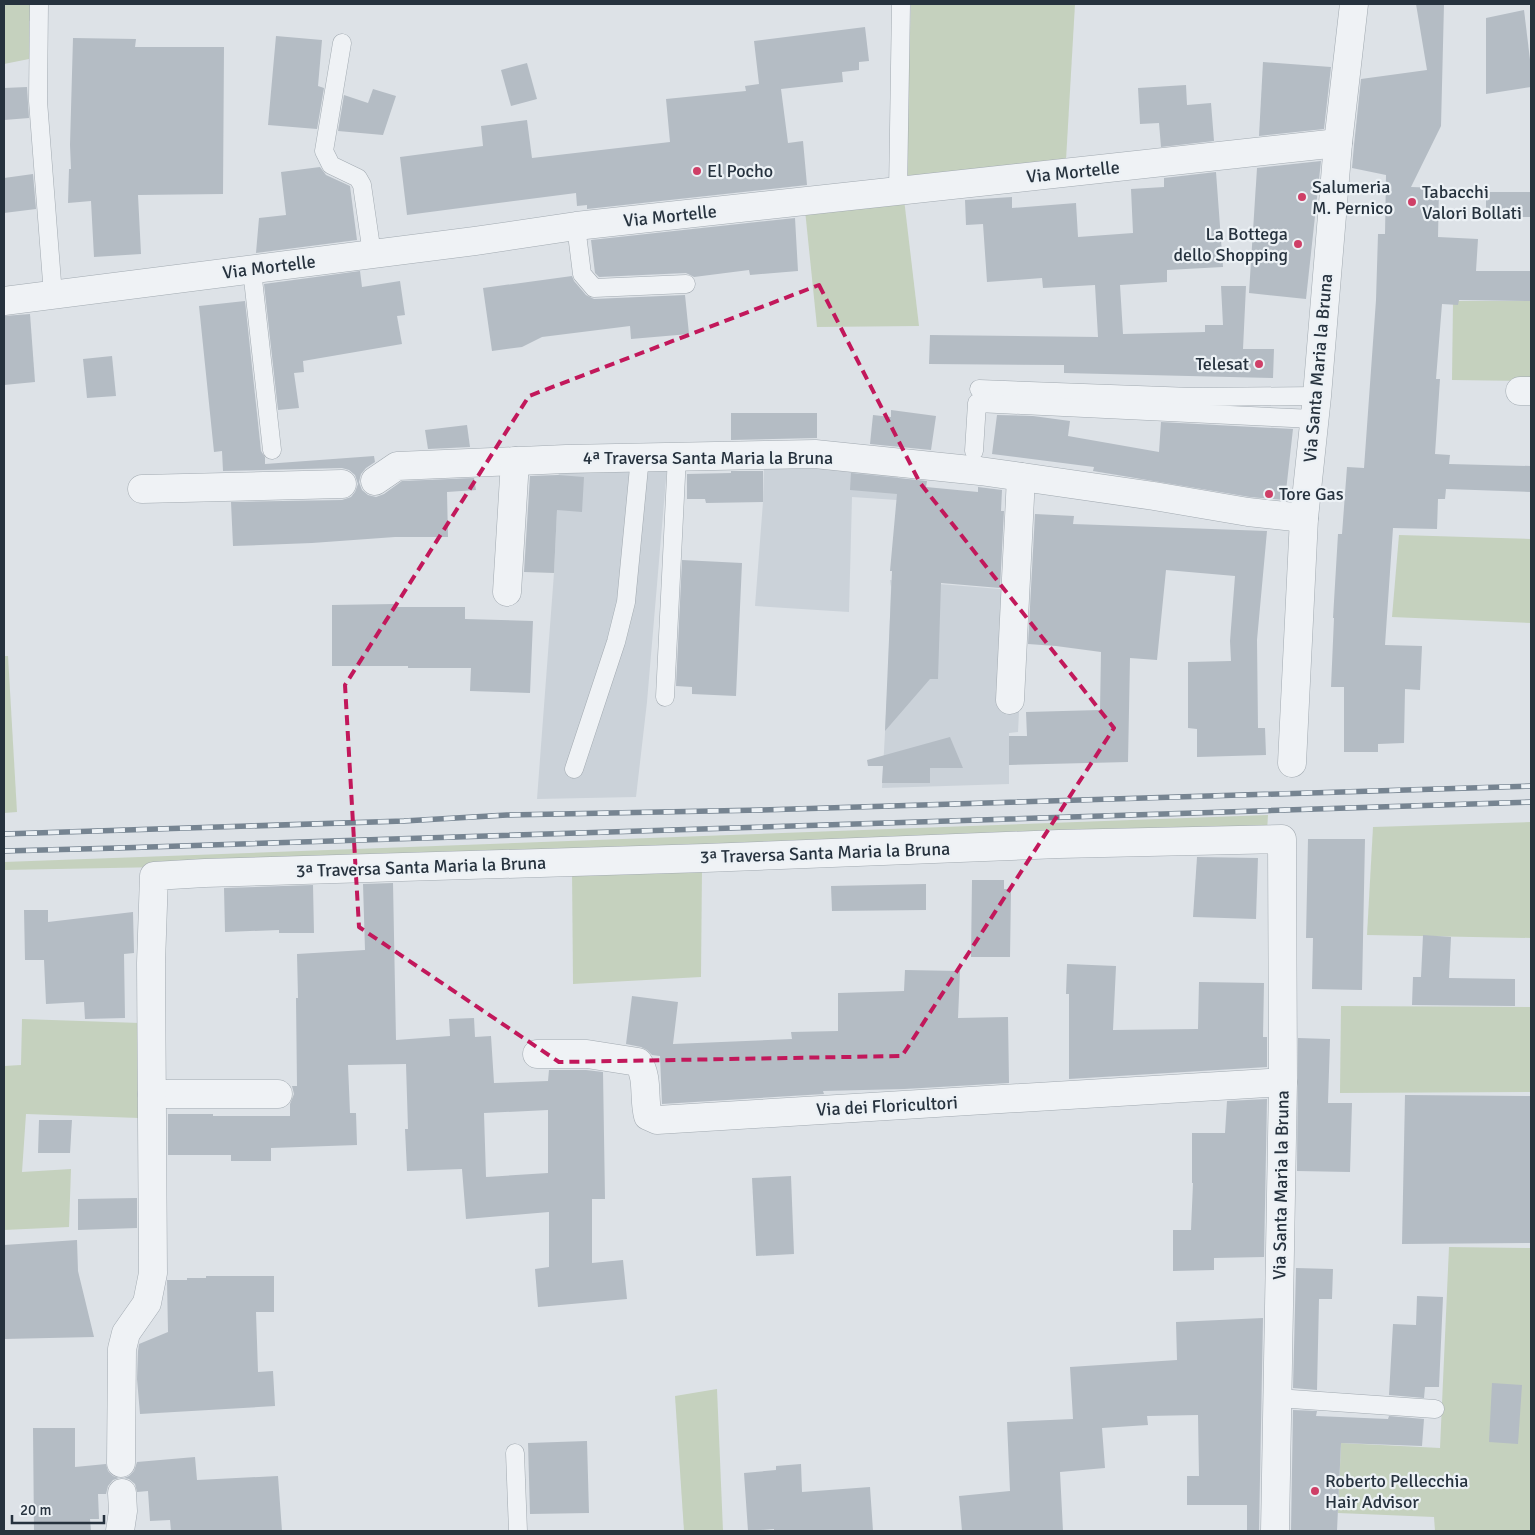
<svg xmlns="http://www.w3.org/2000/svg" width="1535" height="1535" viewBox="0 0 1535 1535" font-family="Signika,sans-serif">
<rect width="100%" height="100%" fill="#dde2e7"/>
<g fill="#cbd2d9">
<path d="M764 465 827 466 898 472 897 500 852 497 849 612 755 606 763 502Z"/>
<path d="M559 467H667L647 702 636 797 537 799 554 573Z"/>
<path d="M890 580 1025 591 1018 732 1009 733V784L882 788 888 677 891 587Z"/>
</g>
<g fill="#c5d1be">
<path d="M4 4H48V18L29 21V59L4 64Z"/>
<path d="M911 4H1075L1066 160 905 180Z"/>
<path d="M904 199 919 326 817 327 805 210Z"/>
<path d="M1453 301H1531V381L1452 380Z"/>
<path d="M1399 535 1531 539V623L1392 617Z"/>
<path d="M4 656H8L17 812 4 813Z"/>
<path d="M1268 815 1267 831 329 864 4 870V862Z"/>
<path d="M1531 822V938L1367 935 1373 827Z"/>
<path d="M702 867 701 977 573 984 572 869Z"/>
<path d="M1341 1006 1531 1007V1092L1340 1093Z"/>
<path d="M22 1019 140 1023 139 1118 26 1114 22 1172 71 1169 69 1227 4 1230V1066L21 1065Z"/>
<path d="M1449 1247 1531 1248V1531H1435L1434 1517 1338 1513 1341 1443 1440 1448Z"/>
<path d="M717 1389 723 1531H684L675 1396Z"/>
</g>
<g fill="#b4bcc4" fill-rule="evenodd">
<path d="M1416 4H1444L1441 126 1411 187 1439 188 1438 237 1478 239 1476 271H1531V301L1459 300 1458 305 1442 304 1436 379H1440L1435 454 1450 455 1449 464 1531 466V492L1446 489 1445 499H1438L1437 529 1393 528 1385 645 1422 646 1420 690 1405 689 1404 743 1378 744V752H1344V687H1331L1334 618H1333L1338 534H1342L1347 467 1364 468 1376 300 1378 234H1385L1386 175 1352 168 1354 145 1361 79 1427 70Z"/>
<path d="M1524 10 1531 68V87L1486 94V18Z"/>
<path d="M865 27 869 61 859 62V70L842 72 843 82 781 89 788 143 803 141 807 185 587 209V205L577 206 576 193 407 215 400 157 483 146 481 126 527 120 532 158 670 142 666 99 746 91 745 86 759 84 754 41Z"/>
<path d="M276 36 322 40 318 86 324 88 317 129 268 125Z"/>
<path d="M73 38 136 39 135 47H224L223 194 138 195 141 254 94 257 91 201 68 203 69 169H71L70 145Z"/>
<path d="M1263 62 1331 67 1324 129 1259 136Z"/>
<path d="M527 63 537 99 511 106 501 70Z"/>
<path d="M1186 85 1187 105 1211 103 1214 141 1161 147 1159 123 1140 124 1138 88Z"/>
<path d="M27 87 29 118 4 120V88Z"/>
<path d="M373 89 396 96 383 135 338 131 344 95 368 103Z"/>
<path d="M1321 161 1306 299 1249 293 1257 168Z"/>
<path d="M320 167 326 175 350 186 357 240 256 253 259 218 286 215 281 172Z"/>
<path d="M1216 172 1223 267 1167 270V282L1120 285 1123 334 1205 332V325H1223L1221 286H1246L1243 349H1274L1273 378 1064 373V365L929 364 930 335 1098 337 1095 285 1043 288 1042 278 987 282 983 224 966 225 965 200 1012 197V208L1076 203 1078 237 1133 233 1131 189 1164 187V178Z"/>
<path d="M33 174 36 209 4 213V178Z"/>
<rect x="1486" y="192" width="45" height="25"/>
<path d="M795 218 798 271 750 275 749 270 694 277 686 273 599 277 595 273 591 240Z"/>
<path d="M360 271 362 287 400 281 405 315 397 316 402 344 303 361 304 372 294 373 299 408 278 410 264 284Z"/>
<path d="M572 276 574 281 586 295 594 299 685 295 689 334 631 339 630 326 542 337 522 347 492 351 483 288Z"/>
<path d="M245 301 261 451 265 457V464L374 456 375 462 366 468 361 474 359 482 362 490 368 495 376 497 384 494 402 481 474 478 476 490 447 492 448 537H395L312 543 233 546 231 502 342 500 351 497 355 492 358 484 355 475 349 470 342 468 223 471 222 451 214 452 199 306Z"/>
<path d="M30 314 35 382 4 385V316Z"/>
<path d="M112 356 116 396 87 398 83 359Z"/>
<path d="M891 410 936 416 931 450 870 444 873 415 891 417Z"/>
<path d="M731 413H817V438L731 440Z"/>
<path d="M997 415 1033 416 1070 421 1068 436 1159 452 1161 422 1293 429 1285 500 1250 497 1093 471 1094 467 992 454Z"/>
<path d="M467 425 470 447 428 449 425 430Z"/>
<path d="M731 471H763V502L706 503 705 499H687V474L731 473Z"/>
<path d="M851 473 927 481 926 487 978 492V487L1002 490 1001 511H1004L1000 588 941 583 938 679H930L885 731 892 571H890L897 494 850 490Z"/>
<path d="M558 475 584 477 582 512 557 510 554 573 524 572 530 476Z"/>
<path d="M1035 514 1074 516 1073 524 1267 531 1257 640 1258 728H1265L1266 755 1197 757V729L1188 728V662L1231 661 1230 641 1235 576 1166 570 1157 660 1130 658 1128 762 1009 765V736H1027L1026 712 1100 710 1101 652 1056 646 1028 644Z"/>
<path d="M682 560 742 563 736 696 692 694V687L676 686Z"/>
<path d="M395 604V607H465V619L533 621 530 693 470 691 471 668H408V666H332V605Z"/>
<path d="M950 737 963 768H930V783H882L883 766H868L867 760Z"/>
<path d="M1308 839H1365L1362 990 1312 989 1313 938H1306Z"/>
<path d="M1197 857 1258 858 1256 919 1193 917Z"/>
<path d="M972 880H1004V889H1011L1010 957H971Z"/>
<path d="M393 883 396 1040 450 1036 449 1019 474 1018 475 1037 491 1036 494 1083 548 1081 549 1070H586L603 1072 605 1199H592V1263L623 1260 627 1299 538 1307 535 1269 549 1267V1212L466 1219 462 1169 407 1171 405 1129H408L406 1064 348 1065 350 1113H356L357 1145 271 1148V1161H231V1155H168V1114H213V1116H290V1104L294 1094 292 1086H297L296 998H298L297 954 365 950 363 884ZM548 1110V1173L486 1177 484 1113Z"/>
<path d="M926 884V910L832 911 831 886Z"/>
<path d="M313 885 314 933H279V930L225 932 224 888Z"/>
<path d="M24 910H48V922L133 912 134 953 124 954 125 1018 85 1019 84 1002 46 1004 44 960H25Z"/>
<path d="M1423 935 1451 937 1449 978 1515 979V1006L1412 1005 1413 977H1421Z"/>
<path d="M1067 964 1116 966 1113 1030 1198 1029 1199 982 1264 983 1263 1037H1267V1067L1069 1079V994H1066Z"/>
<path d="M905 970 960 971 958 1018 1008 1017 1009 1083 904 1089 823 1091 824 1094 662 1104 660 1056 652 1055 647 1050 641 1047 626 1044 632 996 678 1002 673 1044 792 1039 791 1032 838 1031V993L904 991Z"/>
<path d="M1298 1038 1330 1039 1328 1103H1352L1350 1172 1297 1171Z"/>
<path d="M1405 1095 1531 1096V1243L1402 1244Z"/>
<path d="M1267 1099 1264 1257 1214 1258V1270L1173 1271V1230H1191L1193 1183H1192V1133H1225L1227 1101Z"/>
<path d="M39 1120H72L70 1153H38Z"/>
<path d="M791 1176 794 1254 756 1256 752 1178Z"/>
<path d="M137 1198V1228L78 1230V1199Z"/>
<path d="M77 1240 78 1271 94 1337 4 1339V1245Z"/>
<path d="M1296 1268 1333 1269 1332 1299H1319L1317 1390 1293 1388Z"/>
<path d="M206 1276H274V1312H256L258 1372 273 1371 275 1406 140 1414 137 1379 138 1351 139 1344 168 1332 167 1280H187V1278H206Z"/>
<path d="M1417 1296 1443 1297 1439 1387H1425L1424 1398 1389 1395 1393 1324 1416 1325Z"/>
<path d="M1263 1318 1259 1531H1247V1505H1187V1476H1199L1198 1415 1147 1416 1148 1425 1102 1428 1105 1468 1060 1472 1063 1531H962L959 1496 1010 1491 1007 1422 1073 1419 1070 1367 1177 1360 1176 1322Z"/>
<path d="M1492 1383 1522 1385 1518 1444 1489 1442Z"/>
<path d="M1293 1410 1317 1411 1316 1416 1388 1419 1389 1416 1424 1419 1422 1446 1341 1443 1337 1531H1291Z"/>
<path d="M33 1428H75V1467L106 1464 108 1471 113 1476 119 1478 113 1480 108 1486 106 1494H98L99 1519H90L91 1531H34Z"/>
<path d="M587 1441 589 1513 530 1514 528 1443Z"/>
<path d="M195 1457 197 1480 278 1476 282 1531H171L170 1520 150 1521 148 1491 137 1492 135 1484 129 1479 124 1478 129 1476 134 1471 137 1462Z"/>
<path d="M801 1464 802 1492 870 1487 873 1531H774V1529L748 1531 744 1473 776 1470V1466Z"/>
</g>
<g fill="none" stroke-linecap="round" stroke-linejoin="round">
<defs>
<g id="lane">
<path d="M39 4 38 101 53 295"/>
<path d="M342 43 324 151 331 165 358 178 362 185 372 254"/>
<path d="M898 192 901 4"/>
<path d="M576 226 582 274 594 288 686 284"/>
<path d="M252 270 272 450"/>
<path d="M979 389 1192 397 1317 396"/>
<path d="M974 451 977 403 1314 419"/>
<path d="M665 697 677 456"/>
<path d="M574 769 616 642 626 602 640 457"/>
<path d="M1277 1398 1435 1409"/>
<path d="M515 1453 518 1531"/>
</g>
<g id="street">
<path d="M4 301 475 241 576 226 1338 143"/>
<path d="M1520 391H1531"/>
<path d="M375 481 397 466 566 459 815 454 980 471 1154 496 1248 512 1304 518"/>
<path d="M142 489 342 484"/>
<path d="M507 592 515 461"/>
<path d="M1010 700 1021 477"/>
<path d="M1292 763 1304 518 1317 396 1338 143 1354 4"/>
<path d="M537 1054H587L638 1062C649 1078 643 1098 648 1116L657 1120 1283 1082"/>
<path d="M152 1094H278"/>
<path d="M121 1463 122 1349 126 1333 147 1303 153 1273 151 963 154 876 205 873 705 858 1059 844 1282 839 1283 1082 1275 1531"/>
<path d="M120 1531 123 1511 122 1493"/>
</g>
</defs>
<use href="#lane" stroke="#a2aab1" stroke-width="19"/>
<use href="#street" stroke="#a2aab1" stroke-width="29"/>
<use href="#lane" stroke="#eff2f5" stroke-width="18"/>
<use href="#street" stroke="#eff2f5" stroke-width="28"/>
<defs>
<g id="rail">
<path d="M4 834 404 821 507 815 762 810 1531 786"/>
<path d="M4 851 119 848 1531 802"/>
</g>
</defs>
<use href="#rail" stroke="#768491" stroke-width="5.5"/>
<use href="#rail" stroke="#ecf1f5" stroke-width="4" stroke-dasharray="11" stroke-linecap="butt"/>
</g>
<path fill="none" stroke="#c2185b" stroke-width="4" stroke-dasharray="10 6" stroke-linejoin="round" d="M819 285 920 483 1114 728 902 1056 559 1062 359 927 345 685 529 396Z"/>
<g fill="#cf3f67" stroke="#ecf1f5" stroke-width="2">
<circle cx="697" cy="171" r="5"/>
<circle cx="1302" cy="197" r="5"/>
<circle cx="1412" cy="202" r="5"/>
<circle cx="1298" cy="244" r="5"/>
<circle cx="1259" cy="364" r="5"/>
<circle cx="1269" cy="494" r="5"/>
<circle cx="1315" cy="1491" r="5"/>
</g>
<g text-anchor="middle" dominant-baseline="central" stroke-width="4.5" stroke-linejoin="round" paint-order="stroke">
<g font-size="18" fill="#26323e" stroke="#ecf1f5" text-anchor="start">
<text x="707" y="171">El Pocho</text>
<text x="1312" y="187">Salumeria<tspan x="1312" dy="21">M. Pernico</tspan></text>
<text x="1422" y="192">Tabacchi<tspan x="1422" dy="21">Valori Bollati</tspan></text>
<text x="1288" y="234" text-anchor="end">La Bottega<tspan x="1288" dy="21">dello Shopping</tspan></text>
<text x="1249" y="364" text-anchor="end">Telesat</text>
<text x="1279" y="494">Tore Gas</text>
<text x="1325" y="1481">Roberto Pellecchia<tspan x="1325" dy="21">Hair Advisor</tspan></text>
</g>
<g font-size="18" fill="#26323e" stroke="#ecf1f5">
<text transform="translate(1073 172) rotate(-6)">Via Mortelle</text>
<text transform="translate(670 216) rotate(-6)">Via Mortelle</text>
<text transform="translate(269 267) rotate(-7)">Via Mortelle</text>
<text transform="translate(1318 368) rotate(-85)">Via Santa Maria la Bruna</text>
<text x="708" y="458">4ª Traversa Santa Maria la Bruna</text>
<text transform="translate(825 853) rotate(-2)">3ª Traversa Santa Maria la Bruna</text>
<text transform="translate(421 867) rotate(-2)">3ª Traversa Santa Maria la Bruna</text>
<text transform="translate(887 1106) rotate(-3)">Via dei Floricultori</text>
<text transform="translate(1281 1185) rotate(-89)">Via Santa Maria la Bruna</text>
</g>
</g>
<rect width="1535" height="1535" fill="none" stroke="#26323e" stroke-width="10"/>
<path d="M12 1515v8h92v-8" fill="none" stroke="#26323e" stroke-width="2.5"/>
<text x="20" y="1515" font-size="15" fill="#26323e" stroke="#ecf1f5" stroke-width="4" paint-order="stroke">20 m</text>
</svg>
